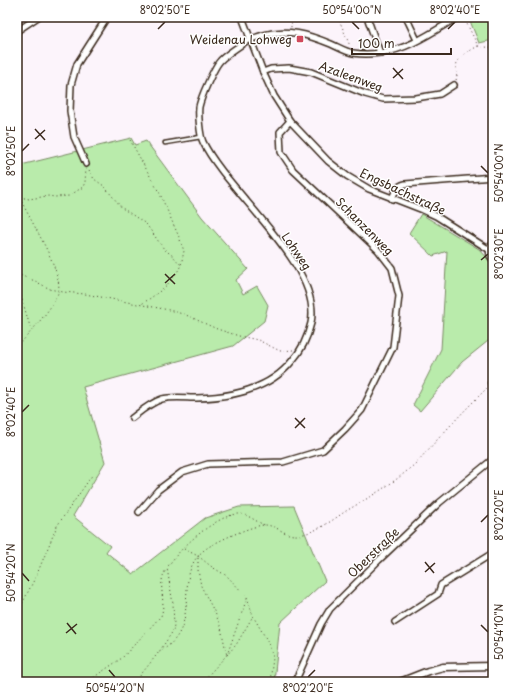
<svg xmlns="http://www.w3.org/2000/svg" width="510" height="699" viewBox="0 0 510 699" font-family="'Playpen Sans',sans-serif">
<rect width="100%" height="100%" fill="#fcf4fb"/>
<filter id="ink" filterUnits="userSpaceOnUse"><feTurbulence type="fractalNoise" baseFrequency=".025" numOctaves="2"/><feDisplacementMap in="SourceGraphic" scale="8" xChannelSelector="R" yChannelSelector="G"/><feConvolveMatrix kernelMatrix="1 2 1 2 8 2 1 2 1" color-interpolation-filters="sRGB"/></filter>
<g filter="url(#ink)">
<g fill="#b9ebab" stroke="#7a8a64">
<path d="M479 17H493V40L479 43 470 21Z"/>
<path d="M131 138 135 145 146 141 202 217 248 269 236 280 243 294 257 286 268 305 264 321 233 346 83 387 105 462 73 516 110 546 106 552 133 574 205 518 239 507 294 506 325 581 280 623 274 682H17V166Z"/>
<path d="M421 214 479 249 493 264V337L462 362 420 411 413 405 441 349 447 251 433 256 409 233Z"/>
</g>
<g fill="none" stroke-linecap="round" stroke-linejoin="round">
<defs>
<path id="service" d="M165 143 201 137"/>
<g id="minor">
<path d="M242 17 263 72 274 96 290 121 328 161 347 176 369 189 423 210 436 216 493 252"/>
<path d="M367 17 380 53"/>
<path d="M406 17 417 40"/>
<path d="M17 31 38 17"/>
<path d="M263 72 271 69 289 68 311 72 365 94 383 99 416 98 440 94 454 85"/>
<path d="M86 164 74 137 70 111 71 85 77 64 107 17"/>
<path d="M392 199C395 191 397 186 405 184L493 177"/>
<path d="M493 243 489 249 490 256 493 260"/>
<path d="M491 383 493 381"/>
<path d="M132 418C141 411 150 403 162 399 172 396 186 398 197 398 231 397 270 389 292 361 301 351 308 336 311 323 323 266 227 192 203 142 200 136 198 114 199 107 200 102 202 97 204 92 207 85 215 66 220 61 225 55 241 45 248 40 253 38 258 37 263 35 287 28 309 35 331 44 338 47 346 52 353 53 360 54 372 54 380 53 408 50 434 31 458 17"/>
<path d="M139 512 158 490 182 472 208 464 283 462 323 450 345 429 362 410 393 347 399 296 392 268 378 250 293 170 281 152 280 132 290 121"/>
<path d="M395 622 438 594 441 585 493 553"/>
<path d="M295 682 321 624 330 609 379 560 439 503 493 459"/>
</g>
<path id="tertiary" d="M400 682 428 671 443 667 493 666"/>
</defs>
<use href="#service" stroke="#3b2a1e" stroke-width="5.5"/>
<use href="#minor" stroke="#3b2a1e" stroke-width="8"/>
<use href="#tertiary" stroke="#3b2a1e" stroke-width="9"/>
<g stroke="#3b2a1e" stroke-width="1" stroke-dasharray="1 3" stroke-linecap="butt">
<path d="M338 17 350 46"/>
<path d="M291 27V23L310 19 309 17"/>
<path d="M478 46 493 48"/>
<path d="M456 80C458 75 456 72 456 67 457 56 470 51 478 46L464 18"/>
<path d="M130 140 160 194 179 237 184 251 181 265"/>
<path d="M89 170 94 179 104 186 122 208 146 224 164 249 173 256 181 265C172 284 157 294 140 305"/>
<path d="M17 191C25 214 65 271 58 293 54 307 27 336 17 347"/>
<path d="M20 197 29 199 48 196 55 197 69 196 83 187 85 182 86 169"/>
<path d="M17 274 35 281 50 289 63 292 85 294 169 310 186 315 217 329 239 336 258 340 280 351 293 350"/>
<path d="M17 289 21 296 31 330"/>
<path d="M184 549 198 556 212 567 227 576 247 597 253 616 268 642 273 658 270 682"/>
<path d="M198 558V570L201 586 216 615 221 628 227 656"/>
<path d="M17 614 37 574 57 526 93 474"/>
<path d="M159 652C207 626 168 574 207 548 217 541 255 524 266 525 282 527 286 540 307 533 321 529 334 519 346 511 370 497 396 482 416 463 427 451 438 439 449 427 461 414 474 401 487 388"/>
<path d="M227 655 247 598"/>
<path d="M87 682 122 658 161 616C166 603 159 589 163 576 170 555 216 514 239 514 248 514 256 522 265 525"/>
<path d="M135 682 159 652 173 631 174 625 173 604 167 568"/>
<path d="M202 682 236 645 253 616"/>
</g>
<use href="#service" stroke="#fff" stroke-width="2.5"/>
<use href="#minor" stroke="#fff" stroke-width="5"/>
<use href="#tertiary" stroke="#fff" stroke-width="6"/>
</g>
</g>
<path fill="none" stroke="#3b2a1e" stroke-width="1.5" d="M352 22 359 29M158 29 165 22M448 29 455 22M393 68 403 79M393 78 403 69M35 129 45 140M35 139 45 130M22 151 29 144M481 166 488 173M481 260 488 254M165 274 175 284M165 283 175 274M22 412 29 405M295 418 305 428M295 428 305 418M481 522 488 515M425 562 434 573M425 572 435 563M22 573 29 581M67 623 76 634M481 625 488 632M66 633 77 624M109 670 115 677M308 677 315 670"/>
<rect fill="#d1495b" stroke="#fff" stroke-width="1.5" x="296" y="35" width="8" height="8" rx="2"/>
<g text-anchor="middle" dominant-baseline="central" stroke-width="3" stroke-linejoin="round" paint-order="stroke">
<g font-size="12" fill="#3b2a1e" stroke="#fff" text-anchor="end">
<text x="292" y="39">Weidenau Lohweg</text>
</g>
<g font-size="12" fill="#3b2a1e" stroke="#fff">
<text transform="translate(351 76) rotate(20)">Azaleenweg</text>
<text transform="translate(403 191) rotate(25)">Engsbachstraße</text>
<text transform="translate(365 226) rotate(45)">Schanzenweg</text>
<text transform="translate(297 251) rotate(56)">Lohweg</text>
<text transform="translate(373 552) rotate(-44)">Oberstraße</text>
</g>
</g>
<rect width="510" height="699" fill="none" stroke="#fff" stroke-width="44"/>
<path d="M352 48v6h99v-6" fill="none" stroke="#3b2a1e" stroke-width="2"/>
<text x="358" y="48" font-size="12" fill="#3b2a1e" stroke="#ffffff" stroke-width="3" paint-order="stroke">100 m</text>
<rect x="22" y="22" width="466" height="655" fill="none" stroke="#3b2a1e" stroke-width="1.5"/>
<g font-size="10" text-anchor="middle" fill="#3b2a1e">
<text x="165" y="14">8°02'50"E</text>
<text x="352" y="14">50°54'00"N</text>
<text x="455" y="14">8°02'40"E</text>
<text transform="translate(11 151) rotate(-90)" y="4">8°02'50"E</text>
<text transform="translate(499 173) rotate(-90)" y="4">50°54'00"N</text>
<text transform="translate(499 254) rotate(-90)" y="4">8°02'30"E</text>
<text transform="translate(11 412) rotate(-90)" y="4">8°02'40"E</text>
<text transform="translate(499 515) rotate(-90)" y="4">8°02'20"E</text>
<text transform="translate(11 573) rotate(-90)" y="4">50°54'20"N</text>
<text transform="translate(499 632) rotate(-90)" y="4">50°54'10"N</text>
<text x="115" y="692">50°54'20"N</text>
<text x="308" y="692">8°02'20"E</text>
</g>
</svg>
